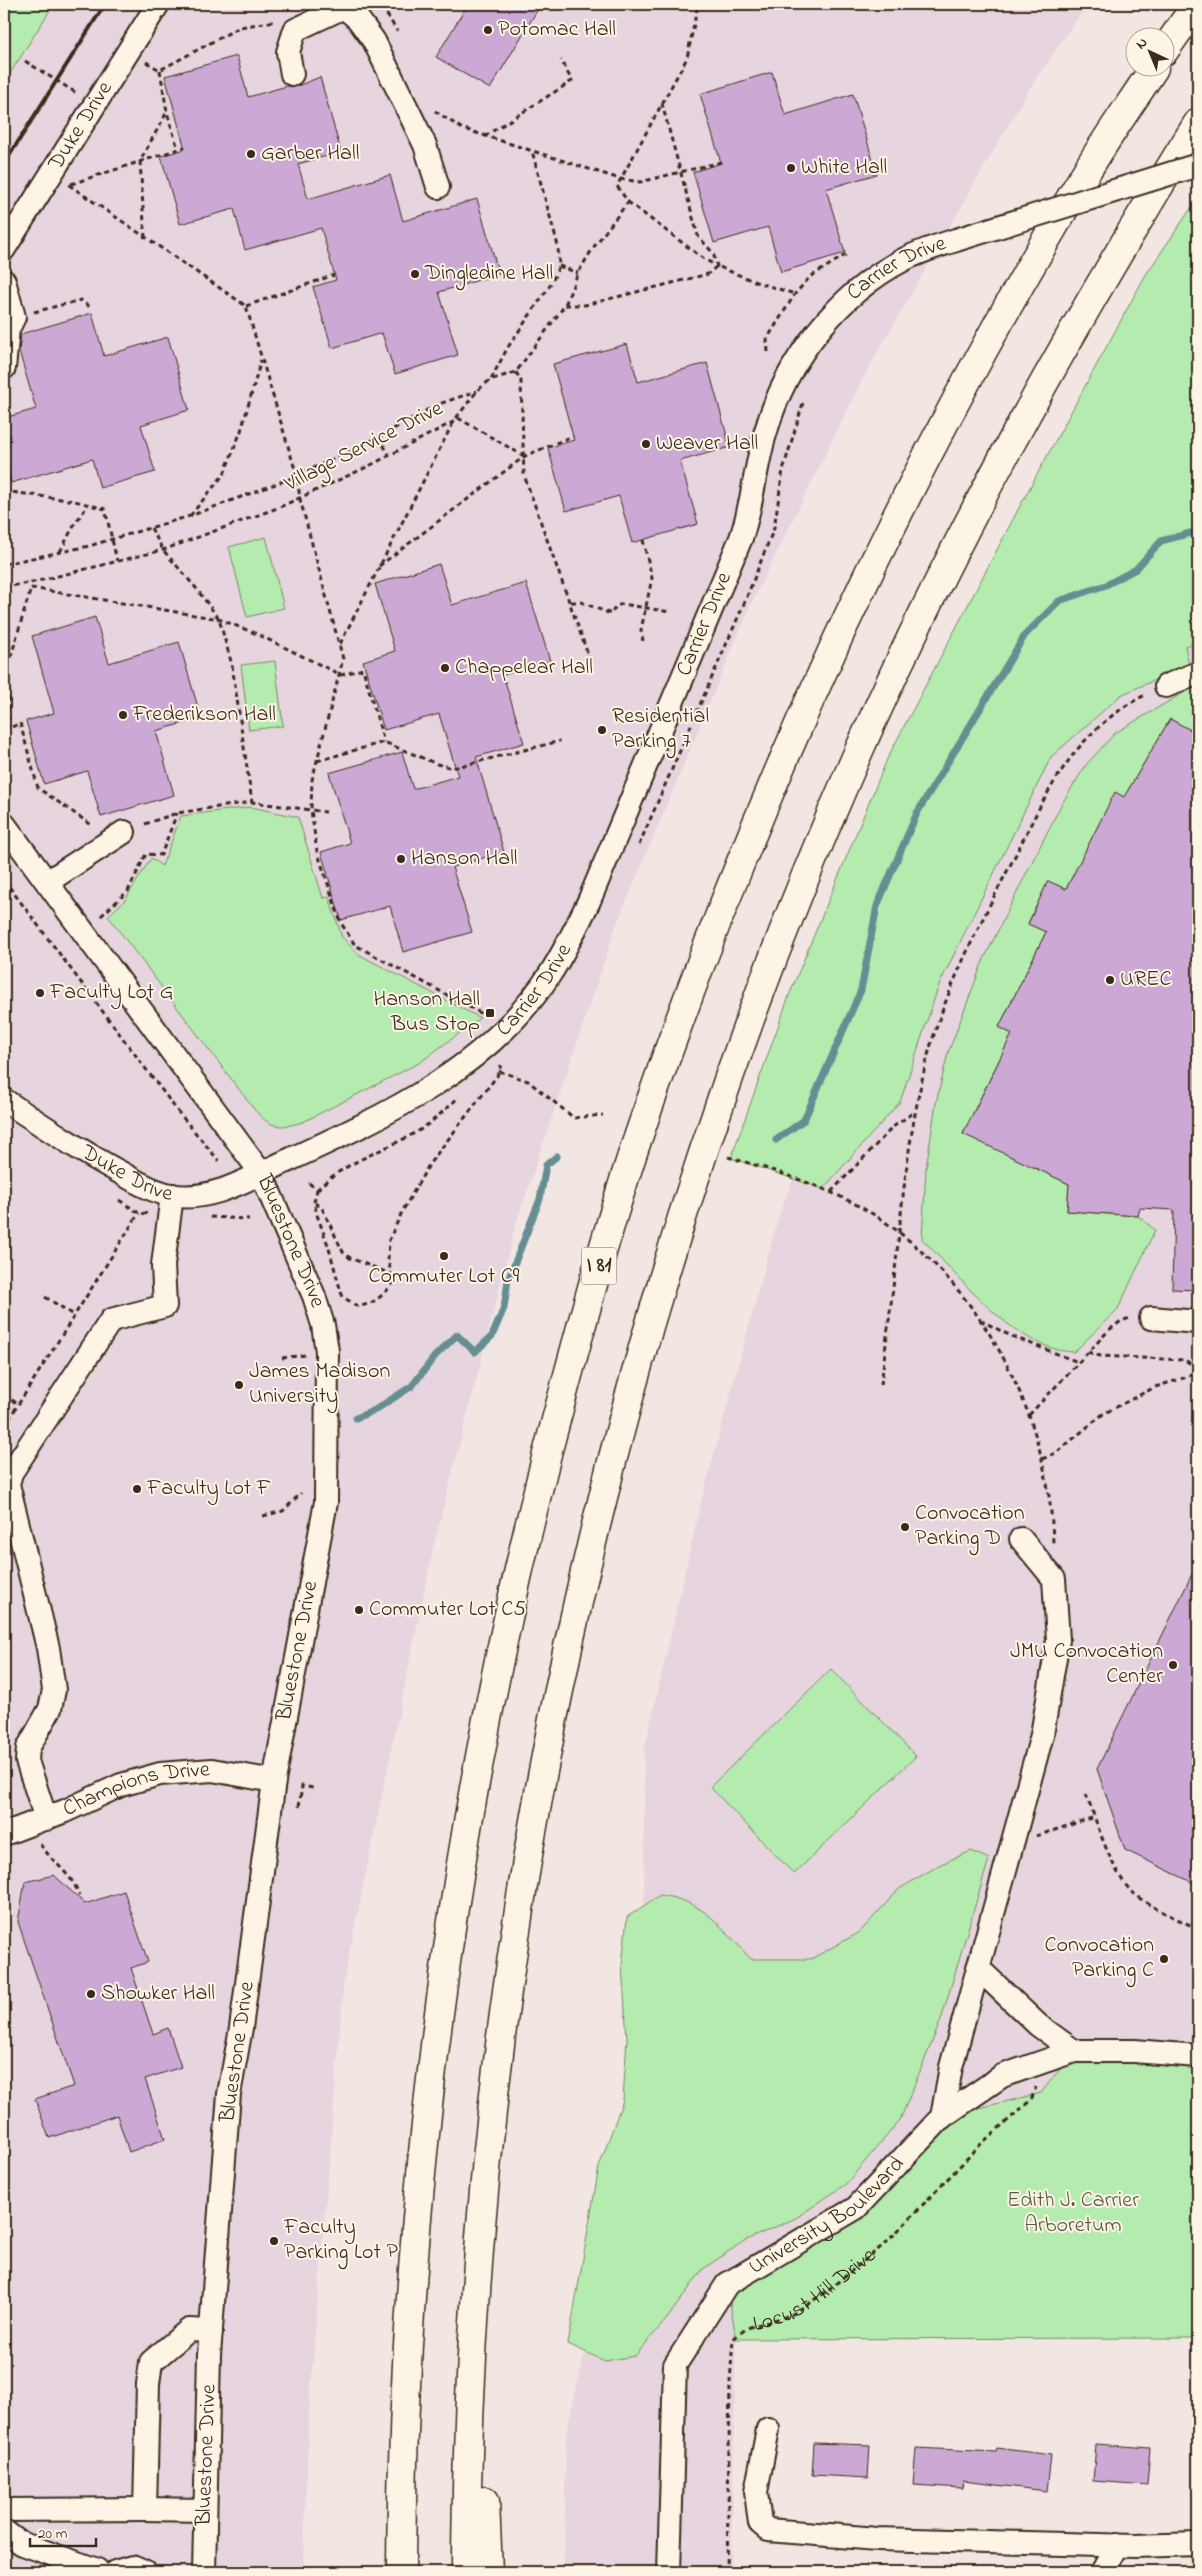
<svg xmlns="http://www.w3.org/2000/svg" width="1202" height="2576" viewBox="0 0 1202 2576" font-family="'Indie Flower',sans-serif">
<rect width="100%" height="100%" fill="#f2e6e2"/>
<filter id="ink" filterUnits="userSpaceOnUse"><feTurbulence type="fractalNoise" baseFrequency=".02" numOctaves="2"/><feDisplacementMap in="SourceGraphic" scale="10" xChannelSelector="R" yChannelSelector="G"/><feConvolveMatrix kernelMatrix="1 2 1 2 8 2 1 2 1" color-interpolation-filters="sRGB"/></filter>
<g filter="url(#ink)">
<g fill="#e6d4de">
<path d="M4 4H1087L1028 91 865 374 752 602 616 926 515 1227 434 1544 344 1979 309 2408 303 2572H4Z"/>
<path d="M1198 309V2337L736 2339 731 2572H564L566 2434 645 2091 644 1752 699 1510 778 1219 892 913Z"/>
</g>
<g fill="#b4ebae" stroke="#788a66">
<path d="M4 4H54L4 83Z"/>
<path d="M1198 198V643L1185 646 1189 665 1121 695 1051 757 939 985 900 1102 823 1189 731 1158 790 993 888 757 1021 504 1145 276Z"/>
<path d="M266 537 284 608 247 617 229 547Z"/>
<path d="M275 661 283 726 249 730 241 665Z"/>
<path d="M1195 686 1198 687V704L1190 730 1170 719 1127 792 1134 802 1115 793 1066 889 1048 882 1028 923 1046 932 999 1027 1012 1034 963 1133 1069 1184 1067 1211 1138 1216 1155 1230 1118 1309 1074 1352C1015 1350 961 1278 922 1239L926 1168 936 1103 948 1053 983 961 1019 888 1061 805 1086 765 1115 733Z"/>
<path d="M251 807 298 817 323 898 329 897 342 937 358 954 480 1018 419 1063 303 1122C278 1129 270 1128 253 1108L108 916 125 900 151 858 162 866 181 816Z"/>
<path d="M831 1669 916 1756 794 1874 710 1787Z"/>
<path d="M971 1851 989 1859 941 2020 900 2120 846 2184 796 2218 744 2241 703 2269 666 2320 635 2356 605 2361 568 2344 599 2167 623 2100 627 2038 622 1966 627 1917 660 1895C707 1902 720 1927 751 1959H811L860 1932 899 1889 941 1864Z"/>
<path d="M1074 2051 1198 2056V2338L736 2339 727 2284 856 2208 942 2117 1041 2093Z"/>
</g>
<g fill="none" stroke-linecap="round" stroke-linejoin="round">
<g stroke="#668e92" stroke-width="7">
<path d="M776 1140 804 1120 861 990 877 906 917 813 1025 635 1059 601 1106 585 1136 569 1161 541 1198 531"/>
<path d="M356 1418 375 1410 412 1386 435 1356 457 1335 475 1352 492 1336 504 1308 508 1280 540 1199 546 1165 557 1156"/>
</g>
</g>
<g fill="#cba9d4" stroke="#3b2a1e">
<path d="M468 4H541L490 89 436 57Z"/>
<path d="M237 56 248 97 287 86 295 87 320 77 341 152 298 164 308 199 390 175 403 221 477 199 499 274 439 292 458 355 395 374 382 333 332 348 313 287 336 280 321 228 245 250 234 209 180 224 161 156 185 149 165 76Z"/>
<path d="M772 72 785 115 853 94 877 174 826 189 845 253 781 272 768 227 714 243 693 172 721 163 700 94Z"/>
<path d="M92 313 104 356 168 337 189 410 141 425 155 472 100 488 92 459 11 483 4 458V418L36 409 19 351 21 334Z"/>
<path d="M627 344 638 382 707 363 730 447 680 461 698 524 632 543 619 496 566 511 548 448 574 440 553 364Z"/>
<path d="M439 564 452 605 526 583 550 661 503 675 524 743 476 757 504 852 452 867 472 932 403 952 390 906 341 920 321 852 350 843 329 773 402 752 413 789 458 776 439 714 384 730 363 661 395 651 375 584Z"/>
<path d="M95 617 109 663 179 642 201 718 156 731 174 795 101 817 87 771 44 784 26 721 54 713 32 636Z"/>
<path d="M1170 719 1198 734V1290L1172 1289 1174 1210 1140 1208 1138 1216 1067 1211 1069 1184 963 1134 1012 1034 999 1027 1046 932 1028 924 1048 881 1066 889 1115 792 1124 797Z"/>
<path d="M1198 1562V1885L1125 1850 1097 1769Z"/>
<path d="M54 1875 85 1904 124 1891 148 1962 131 1968 153 2034 168 2028 181 2067 145 2079 165 2139 129 2152 117 2115 49 2138 35 2099 74 2086 18 1922 25 1882Z"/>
<path d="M814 2443 870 2445 868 2478 812 2475Z"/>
<path d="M1096 2444 1150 2448 1147 2485 1093 2481Z"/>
<path d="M916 2448 996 2452 997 2448 1051 2455 1047 2491 963 2481 962 2488 913 2485Z"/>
</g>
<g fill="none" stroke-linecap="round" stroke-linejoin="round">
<defs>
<g id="minor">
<path d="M340 4 358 19 374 41 425 145 438 187"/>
<path d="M292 74 288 52 295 30 344 7"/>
<path id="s2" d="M4 249 158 4"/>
<path d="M4 281 14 317 8 329 4 368"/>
<path d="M1166 686 1198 673"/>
<path id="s3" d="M4 824 261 1173 314 1296 323 1325 327 1351 326 1502 274 1781 241 2028 229 2094 209 2355 204 2572"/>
<path d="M47 882 124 832"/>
<path id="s4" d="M4 1100C43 1126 82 1152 123 1174 138 1183 154 1192 171 1195 212 1203 253 1176 289 1160 387 1115 489 1068 550 974 565 951 577 926 589 901L741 538C753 503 755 466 766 431 786 360 838 294 903 260 920 251 938 246 956 240"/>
<path d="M1151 1318 1198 1322"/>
<path d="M46 1819 27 1761 28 1748 50 1709 54 1690 48 1648 8 1484 11 1473 111 1320 165 1306 163 1265 172 1195"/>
<path id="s5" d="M4 1834 65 1811 121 1785 160 1774 212 1770 274 1781"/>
<path d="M978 1968 1038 2025 1074 2051"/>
<path d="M942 2117 951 2067 1042 1735 1058 1640 1054 1579 1021 1539"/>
<path d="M768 2429 756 2492 760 2523 768 2530 877 2539 1135 2546 1198 2544"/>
<path d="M4 2510 145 2509"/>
<path d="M205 2510 145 2509 148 2384 151 2362 189 2330 211 2331"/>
<path d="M4 2531 20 2543 97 2570"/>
<path d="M115 2572 132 2567 144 2572"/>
<path id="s6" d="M669 2572 675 2365 727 2284 856 2208 942 2117 1002 2076 1074 2051H1134L1198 2056"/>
<path d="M1102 2572 1117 2545"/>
</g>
<g id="highway">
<path d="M1164 51 1197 4"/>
<path d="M485 2501 488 2572"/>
<path d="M401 2572C403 2169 461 1764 568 1375 591 1290 615 1203 644 1120 757 793 903 475 1082 179 1104 141 1130 105 1154 68"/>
<path d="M466 2572C467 1961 607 1324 853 764 951 541 1069 329 1198 123"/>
</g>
</defs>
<use href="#minor" stroke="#3b2a1e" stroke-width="26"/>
<use href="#highway" stroke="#3b2a1e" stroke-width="31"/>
<g stroke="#3b2a1e" stroke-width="3" stroke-dasharray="5 4" stroke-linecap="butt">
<path d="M380 11 384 10 397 31"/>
<path d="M25 61 78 94"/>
<path d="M146 62 160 70 240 27 276 21"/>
<path d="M160 70 167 112 178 149"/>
<path d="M435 111 461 128 620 179 640 182 721 162"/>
<path d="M485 136 572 81 561 60"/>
<path d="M71 184 185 147"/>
<path d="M69 185 246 306 297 476 300 499 343 659 312 780 311 810 317 851 341 923 355 945 486 1016"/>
<path d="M628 202 704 259 717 266 713 253 698 236 662 104"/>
<path d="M145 238 140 161 167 112"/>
<path d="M559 266 578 273"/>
<path d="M565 305H585L708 274 717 266 756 282 795 294"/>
<path d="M246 306 334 275"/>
<path d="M34 312 81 300 90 307"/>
<path d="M768 352 767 339 795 294 810 277 847 254"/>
<path d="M516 372 521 381 524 475 591 663"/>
<path d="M491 379 508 347 551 284 559 266 558 246 532 151"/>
<path d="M458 418 524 456"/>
<path d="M379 437 389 455"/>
<path d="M4 491 75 501 105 509 117 561"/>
<path d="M190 516 224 474 241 431 261 360"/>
<path d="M151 528 163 550 196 588 219 619 232 665 252 802"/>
<path d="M643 540 652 578 641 630 643 641"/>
<path d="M60 552 74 525 88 505"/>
<path d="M4 564 89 546 190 516 297 476 379 437 436 405 477 391"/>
<path d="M379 566 525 456 573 436"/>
<path d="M4 587 30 583 163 550 280 507 369 466 453 422 478 390 490 380 516 372 565 305 578 273 593 248 628 202 617 186 687 58 698 4"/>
<path d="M31 588 219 619 257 634 341 675 363 669 384 742"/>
<path d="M571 602H581L611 614 616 606 623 604 670 612"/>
<path d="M340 644 453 423"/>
<path d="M4 662 9 672"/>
<path d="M8 729 9 663 31 588"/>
<path d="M4 731 20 723 38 788 93 826"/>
<path d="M317 761 384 742 437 764 453 768 560 741"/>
<path d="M145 824 177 813 252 802 326 812"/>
<path d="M639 845 746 599 774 528 783 470 803 403"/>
<path d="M4 880 179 1113 219 1161"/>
<path d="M101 916 128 891 146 854 161 855 177 813"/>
<path d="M499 1071 528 1081 574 1118 603 1115"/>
<path d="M728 1157C787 1174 851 1194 900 1233 993 1307 1050 1425 1053 1543"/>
<path d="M309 1183 317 1190 314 1202 317 1215 328 1245 341 1292 343 1297 357 1306C373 1305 383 1296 393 1283L388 1259 389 1240 402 1212 430 1163 497 1076 501 1065"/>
<path d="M317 1190C342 1163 381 1152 413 1134 430 1125 444 1110 458 1098"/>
<path d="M831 1192 893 1127 914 1112"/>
<path d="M119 1200 139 1213 149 1214"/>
<path d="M315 1203 322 1208 343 1252 350 1258 391 1274"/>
<path d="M210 1217 249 1219"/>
<path d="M45 1297 74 1315"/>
<path d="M980 1320 1011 1336 1078 1362"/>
<path d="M1088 1352 1100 1356 1185 1360 1198 1369"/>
<path d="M282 1358 305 1355"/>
<path d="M881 1385C887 1334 894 1284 899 1233 905 1173 913 1113 928 1055 947 985 983 918 1016 854 1049 787 1077 729 1147 694"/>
<path d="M4 1395 18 1404"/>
<path d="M1029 1415 1109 1330 1121 1321 1130 1318"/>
<path d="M4 1427 139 1213"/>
<path d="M1042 1459 1056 1453 1103 1414 1155 1387 1187 1377 1198 1369"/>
<path d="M263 1516 283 1511 301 1493"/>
<path d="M1086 1794C1097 1822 1110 1869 1131 1891 1149 1908 1177 1918 1198 1929"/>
<path d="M299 1807 302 1786 313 1788"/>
<path d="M1036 1836 1095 1817"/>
<path d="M40 1844C52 1862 73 1875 79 1895"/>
<path d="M4 1964 7 1975 4 1999"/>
<path id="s1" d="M727 2572 730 2382 733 2339 747 2328 791 2315 823 2294 886 2243 982 2143 1031 2100 1036 2087"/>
</g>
<use href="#minor" stroke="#fcf5e5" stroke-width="22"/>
<use href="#highway" stroke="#fcf5e5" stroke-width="28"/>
<path stroke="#3b2a1e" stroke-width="4" d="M4 164 105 4"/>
<defs>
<path id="minor-bridge" d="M956 240 1198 165"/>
</defs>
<use href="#minor-bridge" stroke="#3b2a1e" stroke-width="26" stroke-linecap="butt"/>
<use href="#minor-bridge" stroke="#fcf5e5" stroke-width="22"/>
</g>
</g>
<g fill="#3b2a1e" stroke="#fcf5e5" stroke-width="2">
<circle cx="488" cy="30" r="5"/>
<circle cx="251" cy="154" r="5"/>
<circle cx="791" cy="168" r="5"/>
<circle cx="415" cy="274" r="5"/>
<circle cx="646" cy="444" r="5"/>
<circle cx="445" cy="668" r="5"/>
<circle cx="123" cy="715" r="5"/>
<circle cx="602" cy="730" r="5"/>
<circle cx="401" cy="859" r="5"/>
<circle cx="1110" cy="980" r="5"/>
<circle cx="40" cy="993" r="5"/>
<rect x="485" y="1008" width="10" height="10" rx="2.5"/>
<circle cx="444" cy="1256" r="5"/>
<circle cx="239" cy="1385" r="5"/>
<circle cx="137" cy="1489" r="5"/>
<circle cx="905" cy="1527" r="5"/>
<circle cx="359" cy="1610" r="5"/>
<circle cx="1173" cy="1665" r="5"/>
<circle cx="1164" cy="1959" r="5"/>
<circle cx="91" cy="1994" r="5"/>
<circle cx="274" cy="2241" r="5"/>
</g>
<g text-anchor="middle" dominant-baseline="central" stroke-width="4" stroke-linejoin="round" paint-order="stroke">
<rect fill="#fcf5e5" stroke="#75675a" stroke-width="1" x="581.5" y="1247.5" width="35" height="37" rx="4"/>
<g font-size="21" font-weight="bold" fill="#3b2a1e">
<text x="599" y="1266">I 81</text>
</g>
<g font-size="22" fill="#3b2a1e" stroke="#fcf5e5" text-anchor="start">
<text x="498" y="30">Potomac Hall</text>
<text x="261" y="154">Garber Hall</text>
<text x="801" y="168">White Hall</text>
<text x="425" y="274">Dingledine Hall</text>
<text x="656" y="444">Weaver Hall</text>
<text x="455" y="668">Chappelear Hall</text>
<text x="133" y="715">Frederikson Hall</text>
<text x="612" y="717">Residential<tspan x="612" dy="25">Parking 7</tspan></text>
<text x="411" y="859">Hanson Hall</text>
<text x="1120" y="980">UREC</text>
<text x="50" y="993">Faculty Lot G</text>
<text x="480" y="1000" text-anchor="end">Hanson Hall<tspan x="480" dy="25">Bus Stop</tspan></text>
<text x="444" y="1277" text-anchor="middle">Commuter Lot C9</text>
<text x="249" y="1372">James Madison<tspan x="249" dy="25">University</tspan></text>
<text x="147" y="1489">Faculty Lot F</text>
<text x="915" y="1514">Convocation<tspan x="915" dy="25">Parking D</tspan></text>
<text x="369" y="1610">Commuter Lot C5</text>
<text x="1163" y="1652" text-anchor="end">JMU Convocation<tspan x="1163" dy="25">Center</tspan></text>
<text x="1154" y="1946" text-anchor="end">Convocation<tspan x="1154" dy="25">Parking C</tspan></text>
<text x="101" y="1994">Showker Hall</text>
<text x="284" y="2228">Faculty<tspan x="284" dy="25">Parking Lot P</tspan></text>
</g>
<g font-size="22" fill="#3b2a1e" stroke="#fcf5e5">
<text stroke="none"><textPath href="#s2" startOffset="145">Duke Drive</textPath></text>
<text stroke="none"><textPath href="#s4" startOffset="1445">Carrier Drive</textPath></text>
<text transform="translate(364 447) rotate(-27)">Village Service Drive</text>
<text stroke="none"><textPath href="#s4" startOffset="1026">Carrier Drive</textPath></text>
<text stroke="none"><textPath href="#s4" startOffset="621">Carrier Drive</textPath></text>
<text stroke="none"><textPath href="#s4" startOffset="144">Duke Drive</textPath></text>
<text stroke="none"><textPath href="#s3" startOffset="508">Bluestone Drive</textPath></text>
<text transform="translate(298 1651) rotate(-79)">Bluestone Drive</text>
<text stroke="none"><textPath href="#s5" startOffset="141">Champions Drive</textPath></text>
<text transform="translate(238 2052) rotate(-82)">Bluestone Drive</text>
<text stroke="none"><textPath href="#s6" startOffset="425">University Boulevard</textPath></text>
<text stroke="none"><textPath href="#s1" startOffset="329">Locust Hill Drive</textPath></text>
<text transform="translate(207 2455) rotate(-88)">Bluestone Drive</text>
</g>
<g font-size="22" fill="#595a42" stroke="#fcf5e5">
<text x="1073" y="2201">Edith J. Carrier<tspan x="1073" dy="25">Arboretum</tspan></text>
</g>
</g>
<rect width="1202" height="2576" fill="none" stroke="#fcf5e5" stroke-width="20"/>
<rect x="10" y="10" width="1182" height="2556" fill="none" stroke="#3b2a1e" stroke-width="2" filter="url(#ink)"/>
<g transform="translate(1150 52) rotate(316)"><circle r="24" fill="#fcf5e5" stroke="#afa495"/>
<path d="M0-4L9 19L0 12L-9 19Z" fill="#3b2a1e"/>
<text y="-8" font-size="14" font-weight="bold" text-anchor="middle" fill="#3b2a1e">N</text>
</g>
<path d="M30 2538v8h66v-8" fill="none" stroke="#3b2a1e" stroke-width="2.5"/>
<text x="38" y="2538" font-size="15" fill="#3b2a1e" stroke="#fcf5e5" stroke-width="4" paint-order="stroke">20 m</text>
</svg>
